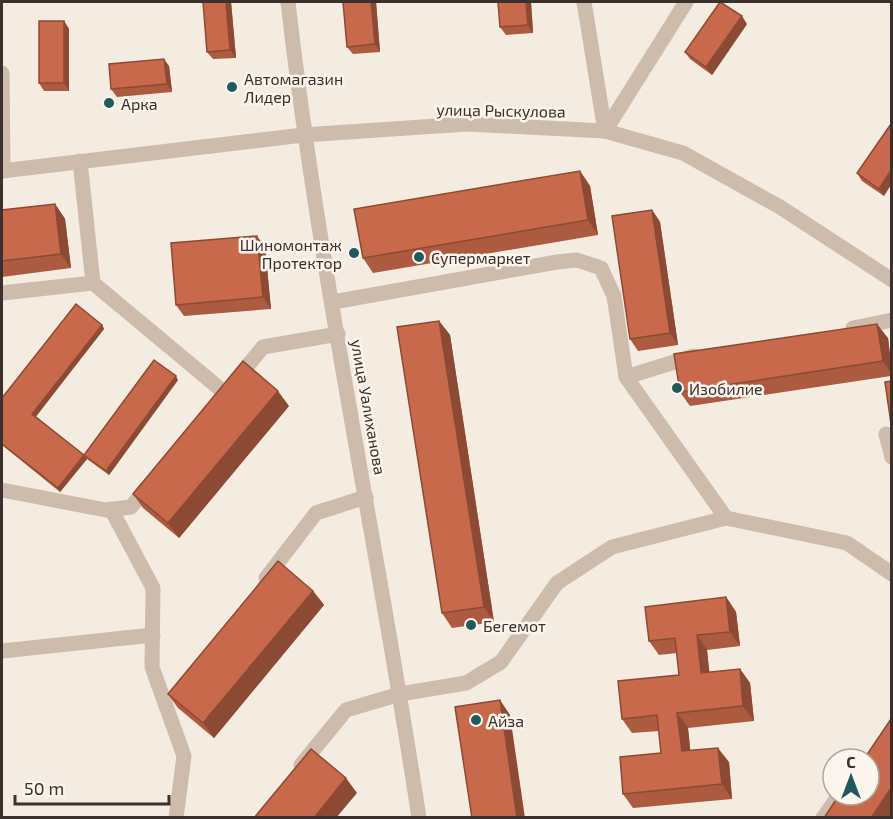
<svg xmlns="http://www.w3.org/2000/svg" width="893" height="819" viewBox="0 0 893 819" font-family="'Exo 2',sans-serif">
<rect width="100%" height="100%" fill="#f4ebe1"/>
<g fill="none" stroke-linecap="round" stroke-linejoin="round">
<g stroke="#cdbbac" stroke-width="15">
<path d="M288 2C319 275 378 545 419 818"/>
<path d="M584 2 605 131"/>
<path d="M2 73 3 171"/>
<path d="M605 131 686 2"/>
<path d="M2 171 303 135 467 124 605 131 683 153 780 207 892 280"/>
<path d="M93 283 225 393"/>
<path d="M2 293 93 283 80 161"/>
<path d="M333 302 557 262 577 260 601 268 614 296 626 377 726 518"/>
<path d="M853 328 892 320"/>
<path d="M626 377 694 356"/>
<path d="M236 380 263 347 338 334"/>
<path d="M886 434 892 457"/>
<path d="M2 490 106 510 131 507 150 484"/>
<path d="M111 509 153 588 152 667 184 756 176 818"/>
<path d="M266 578 316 513 366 497"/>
<path d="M2 651 153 635"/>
<path d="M301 765 346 710 400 694 466 683 501 662 557 583 612 547 726 518 847 543 892 574"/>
<path d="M823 818 839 795"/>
</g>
</g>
<g fill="#ac5a40">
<path d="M231 2 236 58 213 59 207 52Z"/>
<path d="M376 2 380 52 353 54 347 47Z"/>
<path d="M531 2 533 33 506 35 500 27Z"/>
<path d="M64 21 69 29V91H44L39 83Z"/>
<path d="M747 24 712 75 690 59 685 52Z"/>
<path d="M169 66 172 92 117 97 111 89Z"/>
<path d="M891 124 884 196 862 181 857 173Z"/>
<path d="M580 171 590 186 598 235 373 273 363 258Z"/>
<path d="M55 204 65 219 71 268 2 277V210Z"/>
<path d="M652 210 660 222 678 345 638 351 630 339Z"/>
<path d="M265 247 271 309 184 316 176 305Z"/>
<path d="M439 321 450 335 494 622 452 628 442 613Z"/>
<path d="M102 325 104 329 35 416 84 455 178 380 109 475 87 459 60 492 2 445V398Z"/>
<path d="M888 338 891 363V376L690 406 680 392Z"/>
<path d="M289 406 179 538 143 508 133 494Z"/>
<path d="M313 591 324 605 214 738 178 708 168 694Z"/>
<path d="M726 597 736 612 740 646 707 650 709 672 740 669 750 683 754 721 688 728 690 750 729 762 732 799 633 808 623 794 661 753 659 731 632 733 622 719 679 675 677 653 659 655 649 641Z"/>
</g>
<g fill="#8c4a34">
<path d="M226 2H231L236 58 230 50Z"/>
<path d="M371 2H376L380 52 375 44Z"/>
<path d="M526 2H531L533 33 528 25Z"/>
<path d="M742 16 747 24 712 75 706 67Z"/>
<path d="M64 21 69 29V91L64 83Z"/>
<path d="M164 59 169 66 172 92 167 84Z"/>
<path d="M891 170V185L884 196 879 189Z"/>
<path d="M580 171 590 186 598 235 588 220Z"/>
<path d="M55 204 65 219 71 268 61 254Z"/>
<path d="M652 210 660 222 678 345 670 333Z"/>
<path d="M257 236 265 247 271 309 263 297Z"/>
<path d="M439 321 450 335 494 622 484 607Z"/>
<path d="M877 324 888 338 891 363V373L883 361Z"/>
<path d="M102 325 104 329 35 418 32 414Z"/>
<path d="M176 376 178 380 109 475 106 471Z"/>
<path d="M278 391 289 406 179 538 168 523Z"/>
<path d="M84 455 87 459 60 492 58 488Z"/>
<path d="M313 591 324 605 214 738 203 723Z"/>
<path d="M726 597 736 612 740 646 730 632Z"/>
<path d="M697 635 707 650 711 687 701 673Z"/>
<path d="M740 669 750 683 754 721 743 706Z"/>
<path d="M500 700 510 715 525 818H517Z"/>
<path d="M677 713 688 728 692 766 682 751Z"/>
<path d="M718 748 729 762 732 799 722 784Z"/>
<path d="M346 778 357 793 336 818H314Z"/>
<path d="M891 788V818H871Z"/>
</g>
<g fill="#c8694b" stroke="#8c4a34" stroke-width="1.5">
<path d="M203 2H226L230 50 207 52Z"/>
<path d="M343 2H371L375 44 347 47Z"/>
<path d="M498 2H526L528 25 500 27Z"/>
<path d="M720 2 742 16 706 67 685 52Z"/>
<rect x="39" y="21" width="25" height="62"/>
<path d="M164 59 167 84 111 89 109 64Z"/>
<path d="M891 124V170L879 189 857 173Z"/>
<path d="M580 171 588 220 363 258 354 209Z"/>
<path d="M55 204 61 254 2 261V210Z"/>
<path d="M652 210 670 333 630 339 612 216Z"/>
<path d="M257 236 263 297 176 305 171 243Z"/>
<path d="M76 304 102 325 32 414 84 455 58 488 2 444V398Z"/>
<path d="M439 321 484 607 442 613 397 327Z"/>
<path d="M877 324 883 361 680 392 674 354Z"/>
<path d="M154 360 176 376 106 471 84 455Z"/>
<path d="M243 361 278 391 168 523 133 494Z"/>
<path d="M891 381V424L885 382Z"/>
<path d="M278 561 313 591 203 723 168 694Z"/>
<path d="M726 597 730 632 697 635 701 673 740 669 743 706 677 713 682 751 718 748 722 784 623 794 620 757 661 753 657 715 622 719 618 681 679 675 675 638 649 641 645 607Z"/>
<path d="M500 700 517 818H472L455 707Z"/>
<path d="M891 719V788L871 818H824L839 795H869V759H864Z"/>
<path d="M311 749 346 778 314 818H254Z"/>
</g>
<g fill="#1f5a5e" stroke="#fbf5ee" stroke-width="2">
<circle cx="232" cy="87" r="6"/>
<circle cx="109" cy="103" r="6"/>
<circle cx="354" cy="253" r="6"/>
<circle cx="419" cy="257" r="6"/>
<circle cx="677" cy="388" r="6"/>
<circle cx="471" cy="625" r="6"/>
<circle cx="476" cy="720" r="6"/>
</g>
<g text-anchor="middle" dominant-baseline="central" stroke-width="5" stroke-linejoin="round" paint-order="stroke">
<g font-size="16" fill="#3b302b" stroke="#fbf5ee" text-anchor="start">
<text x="244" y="78">Автомагазин<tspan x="244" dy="18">Лидер</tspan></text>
<text x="121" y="103">Арка</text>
<text x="342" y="244" text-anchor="end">Шиномонтаж<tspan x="342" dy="18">Протектор</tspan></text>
<text x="431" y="257">Супермаркет</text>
<text x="689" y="388">Изобилие</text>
<text x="483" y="625">Бегемот</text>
<text x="488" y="720">Айза</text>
</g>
<g font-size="16" fill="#3b302b" stroke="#fbf5ee">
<text transform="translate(501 110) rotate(1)">улица Рыскулова</text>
<text transform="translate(369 407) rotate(80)">улица Уалиханова</text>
</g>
</g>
<rect width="893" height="819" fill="none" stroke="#3b302b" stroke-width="6"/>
<g transform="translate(851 777)"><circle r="28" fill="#fbf5ee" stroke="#aea6a0" stroke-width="1.5"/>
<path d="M0-4.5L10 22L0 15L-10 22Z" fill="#1f5a5e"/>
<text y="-9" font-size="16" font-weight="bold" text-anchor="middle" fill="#3b302b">С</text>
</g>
<path d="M15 795v9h154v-9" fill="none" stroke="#3b302b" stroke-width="3"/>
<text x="24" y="795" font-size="18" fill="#3b302b" stroke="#fbf5ee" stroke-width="4.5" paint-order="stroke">50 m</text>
</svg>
